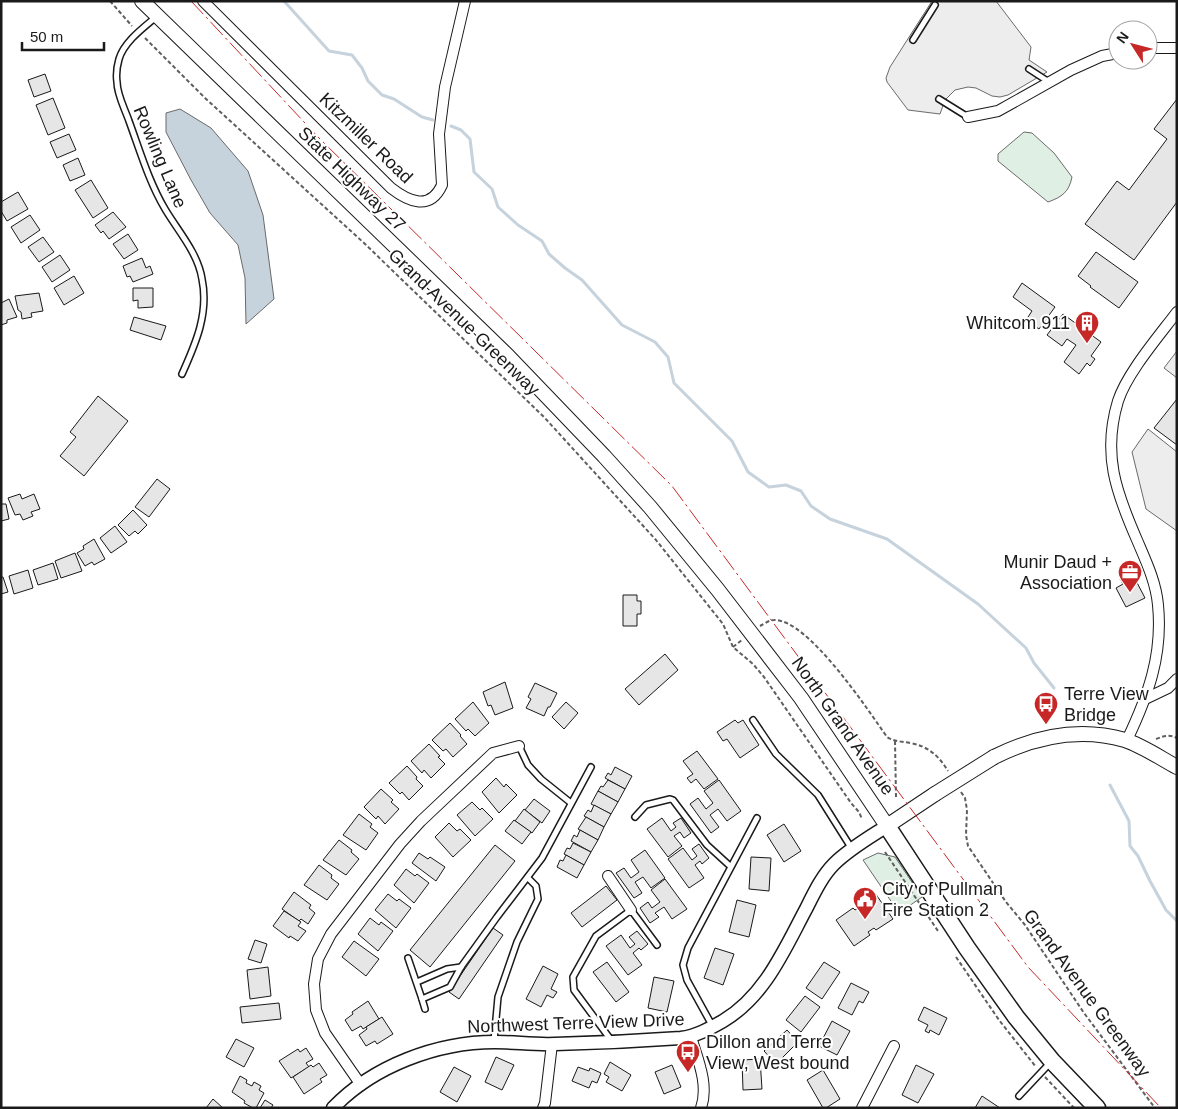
<svg xmlns="http://www.w3.org/2000/svg" width="1178" height="1109" viewBox="0 0 1178 1109" font-family="Helvetica,sans-serif">
<rect width="100%" height="100%" fill="#fff"/>
<g fill="#e0efe3" stroke="#6a6a6a">
<path d="M1024 132 1032 133 1054 153 1072 177C1069 192 1062 197 1048 202L998 161V154Z"/>
<path d="M878 853 895 857 922 897 899 913 863 860Z"/>
</g>
<g fill="#ededed" stroke="#6a6a6a">
<path d="M932 1H996L1031 47 1029 60 1047 72 1008 95 1000 97 992 96 976 88 968 87 955 90 945 100 940 114 908 110 887 82 886 78 890 67Z"/>
<path d="M1177 351V378L1164 368Z"/>
<path d="M1148 429 1177 452V531L1146 509 1132 452Z"/>
</g>
<path fill="#c6d2dc" stroke="#6a6a6a" d="M180 109 211 128 248 171 263 215 274 299 246 324 245 278 238 245 210 213 191 180 166 132V113Z"/>
<g fill="none" stroke-linecap="round" stroke-linejoin="round">
<g stroke="#c6d2dc" stroke-width="3">
<path d="M284 1 329 51 352 55 362 68 368 81 382 95 394 99 422 117 433 120"/>
<path d="M451 126 461 130 470 139 474 172 492 189 498 207 518 225 542 241 549 254 565 268 582 280 622 325 655 342 668 357 674 383 732 441 748 472 769 487 786 485 801 491 811 506 830 519 887 539 978 604 1026 648 1034 663 1054 688"/>
<path d="M1110 785 1129 821 1130 846 1138 856 1150 881 1166 910 1177 921"/>
</g>
</g>
<g fill="#e6e6e6" stroke="#1a1a1a">
<path d="M45 74 51 91 34 97 28 80Z"/>
<path d="M53 98 65 128 48 135 36 105Z"/>
<path d="M1177 99V202L1134 260 1085 224 1117 181 1129 190 1167 139 1154 129Z"/>
<path d="M69 134 76 150 57 158 50 142Z"/>
<path d="M78 158 85 175 70 181 63 165Z"/>
<path d="M91 180 108 208 93 218 75 190Z"/>
<path d="M18 192 28 209 7 221 1 211V202Z"/>
<path d="M113 212 126 227 109 239 103 231 101 233 95 225Z"/>
<path d="M30 215 40 230 21 243 11 227Z"/>
<path d="M128 234 138 250 124 259 113 244Z"/>
<path d="M43 237 54 252 39 262 28 247Z"/>
<path d="M1096 252 1138 282 1119 308 1090 287 1091 286 1078 276Z"/>
<path d="M60 255 70 270 52 282 42 267Z"/>
<path d="M142 258 146 268 150 266 153 274 133 282 130 276 127 277 123 266Z"/>
<path d="M74 276 84 293 64 305 54 288Z"/>
<path d="M1022 283 1055 307 1039 329 1026 320 1032 311 1013 297Z"/>
<path d="M133 288H153V307L138 308V300L133 301Z"/>
<path d="M39 293 43 311 31 313 32 317 22 319 21 312 18 310 15 296Z"/>
<path d="M9 299 17 317 7 320V323L1 325V303Z"/>
<path d="M1063 314 1101 342 1091 356 1095 359 1090 366 1087 363 1079 374 1064 362 1076 345 1067 339 1062 346 1047 335Z"/>
<path d="M134 317 166 326 161 340 130 330Z"/>
<path d="M98 396 128 421 84 476 60 456 76 437 70 432Z"/>
<path d="M1177 399V445L1154 428Z"/>
<path d="M157 479 170 489 149 517 135 507Z"/>
<path d="M20 494 22 499 34 494 40 509 31 512 33 516 23 520 20 514 15 515 8 498Z"/>
<path d="M1 504H6L9 519 1 521Z"/>
<path d="M133 510 147 525 138 534 135 531 129 536 118 525Z"/>
<path d="M115 526 127 542 111 553 100 538Z"/>
<path d="M94 539 105 559 94 565 92 562 85 566 77 553 84 549 83 546Z"/>
<path d="M75 553 82 571 61 578 55 561Z"/>
<path d="M53 563 58 579 38 585 33 570Z"/>
<path d="M28 570 33 588 14 594 9 576Z"/>
<path d="M1132 573 1145 598 1126 607 1116 588 1123 584 1120 579Z"/>
<path d="M1 577H3L8 592 1 594Z"/>
<path d="M623 595H637V601H641V614H637V626H623Z"/>
<path d="M665 654 678 670 639 705 625 689Z"/>
<path d="M505 682 513 708 495 715 491 705 488 706 483 692Z"/>
<path d="M535 683 557 693 550 707H548L544 716 526 708 531 699 528 697Z"/>
<path d="M473 702 489 723 475 736 468 729 466 731 455 719Z"/>
<path d="M566 702 578 713 564 729 552 717Z"/>
<path d="M735 720 738 723 743 720 759 745 740 758 727 739 723 741 717 732Z"/>
<path d="M450 723 461 735 460 736 467 744 453 757 446 749 443 751 432 740Z"/>
<path d="M429 744 440 756 438 757 445 764 431 778 424 770 422 773 411 761Z"/>
<path d="M697 751 718 779 704 789 696 779 691 783 687 778 693 774 683 761Z"/>
<path d="M407 766 417 777 416 779 423 786 409 800 402 792 400 794 389 783Z"/>
<path d="M615 767 632 776 625 789 605 778 608 773 611 775Z"/>
<path d="M496 778 504 787 506 784 517 795 499 813 482 792Z"/>
<path d="M608 780 625 789 618 802 598 791 601 786 603 787Z"/>
<path d="M719 780 741 811 727 821 718 809 710 815 719 827 711 833 690 804 698 798 706 809 713 803 704 791Z"/>
<path d="M381 789 393 800 391 802 399 809 385 824 378 816 376 819 364 807Z"/>
<path d="M598 791 618 802 611 814 591 804Z"/>
<path d="M534 799 550 811 542 823 525 810Z"/>
<path d="M472 802 480 810 482 808 493 819 475 836 457 815Z"/>
<path d="M594 805 611 814 604 827 584 816 588 810 591 812Z"/>
<path d="M524 809 540 822 532 833 515 821Z"/>
<path d="M359 814 372 824 370 827 378 833 366 850 343 835Z"/>
<path d="M586 817 604 827 598 840 578 829Z"/>
<path d="M662 818 671 831 676 827 673 823 681 818 691 833 684 838 680 832 674 836 682 846 668 857 647 829Z"/>
<path d="M514 820 531 832 522 844 505 831Z"/>
<path d="M449 823 457 831 460 829 471 840 453 857 435 837Z"/>
<path d="M784 824 801 851 784 862 767 835Z"/>
<path d="M580 830 598 840 591 852 571 841 574 835 577 837Z"/>
<path d="M339 840 352 850 351 852 359 859 346 875 323 860Z"/>
<path d="M573 843 591 852 584 865 564 854 567 848 570 849Z"/>
<path d="M699 844 709 858 702 864 700 861 695 865 704 878 689 888 668 859 683 848 692 860 697 856 692 849Z"/>
<path d="M495 845 515 861 430 967 410 950Z"/>
<path d="M645 850 665 878 651 888 643 877 635 882 642 893 634 898 616 873 624 868 631 878 639 872 631 860Z"/>
<path d="M419 853 428 859 430 857 445 867 436 881 412 863Z"/>
<path d="M566 855 584 865 577 878 557 867 560 860 563 861Z"/>
<path d="M751 857 771 858 769 891 749 889Z"/>
<path d="M319 865 332 875 331 878 339 884 327 900 304 885Z"/>
<path d="M406 869 415 876 417 874 429 883 414 903 394 885Z"/>
<path d="M665 879 687 909 672 919 664 907 655 913 659 917 650 923 640 908 648 902 652 908 660 902 651 890Z"/>
<path d="M606 886 617 900 582 927 571 913Z"/>
<path d="M294 892 311 905 309 908 315 913 308 924 301 919 299 921 282 909Z"/>
<path d="M875 893 893 919 876 930 874 928 868 932 870 935 854 946 836 920 853 908 855 910 861 906 860 904Z"/>
<path d="M388 894 397 901 399 899 411 908 396 928 375 910Z"/>
<path d="M737 900 756 905 749 937 729 932Z"/>
<path d="M284 911 301 922 298 926 306 931 298 941 290 936 289 938 273 926Z"/>
<path d="M370 918 379 925 381 922 393 931 378 951 358 934Z"/>
<path d="M493 928 503 935 459 999 449 992Z"/>
<path d="M637 931 648 944 641 950 639 948 633 953 642 965 628 975 606 946 621 935 630 948 635 944 629 937Z"/>
<path d="M255 940 267 944 261 963 248 959Z"/>
<path d="M354 941 379 959 366 976 342 957Z"/>
<path d="M715 948 734 954 723 985 704 978Z"/>
<path d="M607 962 629 992 616 1002 593 972Z"/>
<path d="M824 962 840 972 822 999 806 988Z"/>
<path d="M543 966 558 974 551 989 557 992 553 998 547 995 541 1007 526 999Z"/>
<path d="M268 967 271 996 250 999 247 970Z"/>
<path d="M654 977 674 981 667 1012 648 1008Z"/>
<path d="M851 983 869 992 863 1003 859 1001 852 1015 838 1008Z"/>
<path d="M805 996 820 1007 801 1032 786 1020Z"/>
<path d="M368 1001 379 1019 363 1029 361 1026 352 1031 345 1020 353 1014 352 1012Z"/>
<path d="M279 1003 281 1019 242 1023 240 1007Z"/>
<path d="M924 1007 947 1018 939 1035 930 1030 929 1033 925 1031 928 1025 918 1020Z"/>
<path d="M382 1017 393 1034 377 1044 375 1041 366 1046 359 1035 367 1029 366 1027Z"/>
<path d="M832 1021 850 1031 837 1055 819 1046Z"/>
<path d="M787 1030 798 1042 776 1064 764 1051Z"/>
<path d="M236 1039 254 1048 244 1067 226 1057Z"/>
<path d="M306 1048 313 1059 306 1063 309 1067 291 1078 279 1061 298 1049 300 1052Z"/>
<path d="M496 1057 514 1065 502 1090 485 1082Z"/>
<path d="M760 1059 762 1089 743 1090 742 1060Z"/>
<path d="M610 1062 631 1075 622 1091 606 1082 609 1077 604 1074Z"/>
<path d="M319 1063 327 1075 320 1079 322 1082 304 1094 293 1077 311 1065 313 1067Z"/>
<path d="M672 1065 681 1087 664 1094 655 1072Z"/>
<path d="M916 1065 934 1074 918 1103 902 1095Z"/>
<path d="M454 1067 471 1076 457 1102 440 1092Z"/>
<path d="M578 1067 589 1071 590 1068 601 1073 597 1083 592 1081 589 1088 572 1081Z"/>
<path d="M823 1070 840 1099 826 1108H823L807 1080Z"/>
<path d="M240 1076 247 1080 246 1083 252 1086 254 1082 261 1086 259 1090 264 1093 256 1108H253L244 1103 245 1101 232 1092Z"/>
<path d="M982 1096 1000 1108H975Z"/>
<path d="M213 1099 223 1108H206Z"/>
<path d="M265 1100 273 1105 271 1108H260Z"/>
</g>
<g fill="none" stroke-linecap="round" stroke-linejoin="round">
<defs>
<g id="service">
<path d="M156 17C143 28 124 42 119 59 117 66 116 75 117 82 117 95 125 109 129 121 140 151 149 182 165 209 178 231 198 253 202 279 209 313 196 343 182 374"/>
<path d="M913 40 935 5"/>
<path d="M1029 69 1049 82"/>
<path d="M939 99 968 117"/>
<path d="M753 720 776 754 818 795 852 849"/>
<path d="M519 746 528 765 541 779 571 803"/>
<path d="M635 817 646 805 670 799 673 800 707 845 730 866"/>
<path d="M408 958 422 999 450 987 461 967 497 917 542 858 591 767"/>
<path d="M417 982 447 969 461 967"/>
<path d="M422 999 425 1009"/>
<path d="M713 1027 687 980 683 965 688 948 757 818"/>
<path d="M611 1040 574 990 573 977 596 936 631 910 657 945"/>
<path d="M494 1041 498 997 517 942 538 899 536 886 528 878"/>
<path d="M1019 1096 1050 1063"/>
</g>
<g id="minor">
<path d="M203 1 391 188C409 202 430 211 442 185L439 134 445 87 465 1"/>
<path d="M1148 48H1177"/>
<path d="M968 117 998 111 1071 70 1102 56 1118 53"/>
<path d="M1145 699 1168 688 1177 679"/>
<path d="M1127 740C1148 696 1163 655 1158 605 1156 582 1146 561 1137 540 1116 492 1102 454 1118 401 1127 373 1159 336 1177 312"/>
<path d="M608 876 631 910"/>
<path d="M691 1037C698 1060 709 1085 701 1108"/>
<path d="M361 1085 325 1033 316 1010 314 984 318 959 331 934 400 844 421 821 493 753 519 746"/>
<path d="M543 1108 545 1103 552 1044"/>
<path d="M862 1108 894 1046"/>
</g>
<path id="tertiary" d="M333 1108C373 1066 437 1042 495 1042 515 1042 535 1045 555 1044 597 1043 639 1041 681 1038 696 1036 709 1029 723 1021 765 996 784 950 806 909 814 893 822 876 834 864 849 849 870 837 887 826"/>
<g id="secondary">
<path d="M142 1 508 356 604 456 650 507 718 590 801 698 887 826 935 794"/>
<path d="M994 757C1036 736 1079 727 1125 740 1141 745 1162 759 1177 767"/>
</g>
<path id="primary" d="M887 826 967 948 1016 1017 1052 1061 1097 1108"/>
</defs>
<use href="#service" stroke="#1a1a1a" stroke-width="8"/>
<use href="#minor" stroke="#1a1a1a" stroke-width="12"/>
<use href="#tertiary" stroke="#1a1a1a" stroke-width="15"/>
<use href="#secondary" stroke="#1a1a1a" stroke-width="16"/>
<use href="#primary" stroke="#1a1a1a" stroke-width="19"/>
<g stroke="#5f5f5f" stroke-width="2" stroke-dasharray="4 2.5" stroke-linecap="butt">
<path d="M110 1 132 26"/>
<path d="M145 38 205 98 364 243 544 417 656 540 723 624 733 647 753 664 764 677 851 803 859 812 862 819"/>
<path d="M760 626C764 624 769 620 774 620 808 619 868 710 887 737 895 742 901 741 910 743 928 746 939 756 948 771"/>
<path d="M733 647 742 640"/>
<path d="M1156 739C1164 736 1169 734 1177 738"/>
<path d="M895 741 896 797"/>
<path d="M961 792 965 798 967 810 966 835 968 846 1006 902 1025 925 1084 1013 1155 1108"/>
<path d="M885 852 938 931"/>
<path d="M956 957 999 1020 1036 1067"/>
<path d="M1045 1077 1074 1108"/>
</g>
<use href="#service" stroke="#fff" stroke-width="5"/>
<use href="#minor" stroke="#fff" stroke-width="10"/>
<use href="#tertiary" stroke="#fff" stroke-width="12"/>
<use href="#secondary" stroke="#fff" stroke-width="14"/>
<use href="#primary" stroke="#fff" stroke-width="16"/>
<defs>
<path id="secondary-bridge" d="M935 794 994 757"/>
</defs>
<use href="#secondary-bridge" stroke="#1a1a1a" stroke-width="16" stroke-linecap="butt"/>
<use href="#secondary-bridge" stroke="#fff" stroke-width="14"/>
<path stroke="#c62828" stroke-width="1" stroke-dasharray="18 4 2.5 4" stroke-linecap="butt" d="M191 1 318 137 672 486 1028 967 1161 1108"/>
</g>
<defs>
<symbol id="building-pin" viewBox="-11 -11 22 30"><path d="M0 17L-7.5 6A9.5 9.5 0 1 1 7.5 6Z" fill="#c62828" stroke="#fff"/><path d="M-4-6H4V6H1V3H-1V6H-4ZM-2.5-4.3h1.7v1.8h-1.7ZM.8-4.3h1.7v1.8H.8ZM-2.5-1h1.7V.8h-1.7ZM.8-1h1.7V.8H.8Z" fill="#fff"/></symbol>
<symbol id="office-pin" viewBox="-11 -11 22 30"><path d="M0 17L-7.5 6A9.5 9.5 0 1 1 7.5 6Z" fill="#c62828" stroke="#fff"/><path d="M-6-3h4V-5.5h4V-3h4V5H-6ZM-1-4.5V-3h2v-1.5ZM-6 0V1H6V0Z" fill="#fff"/></symbol>
<symbol id="bus-pin" viewBox="-11 -11 22 30"><path d="M0 17L-7.5 6A9.5 9.5 0 1 1 7.5 6Z" fill="#c62828" stroke="#fff"/><path d="M-5-6H5V4H4V6H2V4H-2V6H-4V4H-5ZM-3.5-4V0h7V-4ZM-3.5 1.2v1.5H-2V1.2ZM2 1.2v1.5H3.5V1.2Z" fill="#fff"/></symbol>
<symbol id="civic-pin" viewBox="-11 -11 22 30"><path d="M0 17L-7.5 6A9.5 9.5 0 1 1 7.5 6Z" fill="#c62828" stroke="#fff"/><path d="M-.6-6.5H3V-4.5H.6V-3L4-1V1h2V6H-6V1h2V-1L-.6-3ZM-1.2 2.5V6h2.4V2.5Z" fill="#fff"/></symbol>
</defs>
<g fill-rule="evenodd">
<use href="#building-pin" x="1073" y="309" width="28" height="38"/>
<use href="#office-pin" x="1116" y="558" width="28" height="38"/>
<use href="#bus-pin" x="1032" y="690" width="28" height="38"/>
<use href="#civic-pin" x="851" y="885" width="28" height="38"/>
<use href="#bus-pin" x="674" y="1038" width="28" height="38"/>
</g>
<g text-anchor="middle" dominant-baseline="central" stroke-width="4" stroke-linejoin="round" paint-order="stroke">
<g font-size="18" fill="#1a1a1a" stroke="#fff">
<text transform="translate(366 138) rotate(44)">Kitzmiller Road</text>
<text transform="translate(160 157) rotate(67)">Rowling Lane</text>
<text transform="translate(352 179) rotate(44)">State Highway 27</text>
<text transform="translate(464 322) rotate(44)">Grand Avenue Greenway</text>
<text transform="translate(843 726) rotate(55)">North Grand Avenue</text>
<text transform="translate(1087 993) rotate(54)">Grand Avenue Greenway</text>
<text transform="translate(576 1023) rotate(-2)">Northwest Terre View Drive</text>
</g>
<g font-size="18" fill="#1a1a1a" stroke="#fff" text-anchor="start">
<text x="1070" y="323" text-anchor="end">Whitcom 911</text>
<text x="1112" y="562" text-anchor="end">Munir Daud +<tspan x="1112" dy="21">Association</tspan></text>
<text x="1064" y="694">Terre View<tspan x="1064" dy="21">Bridge</tspan></text>
<text x="882" y="889">City of Pullman<tspan x="882" dy="21">Fire Station 2</tspan></text>
<text x="706" y="1042">Dillon and Terre<tspan x="706" dy="21">View, West bound</tspan></text>
</g>
</g>
<rect width="1178" height="1109" fill="none" stroke="#1a1a1a" stroke-width="5"/>
<g transform="translate(1133 45) rotate(306)"><circle r="24" fill="#ffffff" stroke="#a3a3a3"/>
<path d="M0-4L9 19L0 12L-9 19Z" fill="#c62828"/>
<text y="-8" font-size="14" font-weight="bold" text-anchor="middle" fill="#1a1a1a">N</text>
</g>
<path d="M22 42v8h82v-8" fill="none" stroke="#1a1a1a" stroke-width="2.5"/>
<text x="30" y="42" font-size="15" fill="#1a1a1a" stroke="#ffffff" stroke-width="4" paint-order="stroke">50 m</text>
</svg>
